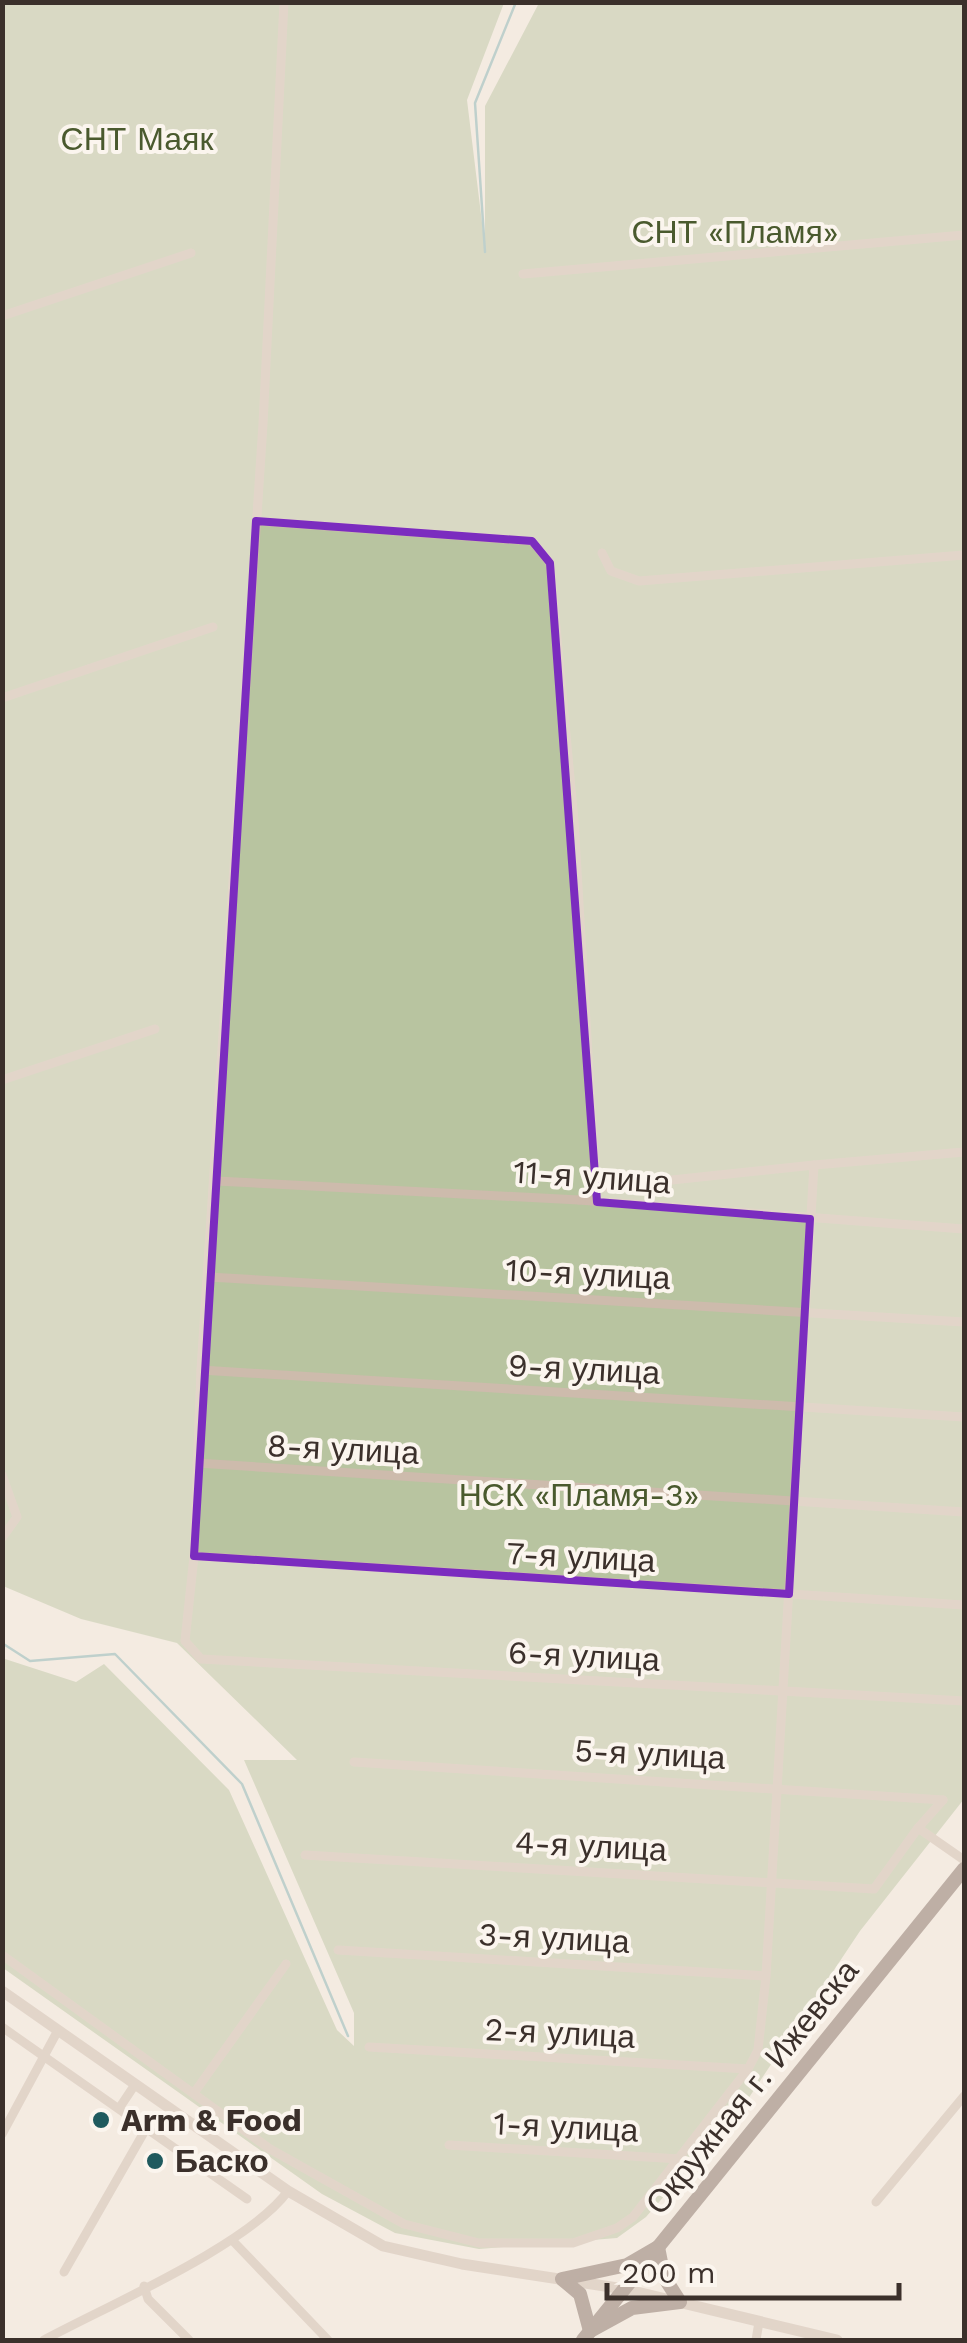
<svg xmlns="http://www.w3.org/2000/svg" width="967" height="2343" viewBox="0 0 967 2343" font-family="'Work Sans',sans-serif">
<rect width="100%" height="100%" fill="#f4ebe1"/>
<path fill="#b8c4a0" d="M3 3H504L467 100 485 247V106L539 3H964V1799L860 1931 746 2102 646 2217 617 2238 479 2249 395 2233 322 2194 3 1968 2 1658 76 1682 104 1664 229 1790 337 2030 354 2046V2013L244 1760H297L177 1643 81 1619 3 1586Z"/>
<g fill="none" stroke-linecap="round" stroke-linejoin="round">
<g stroke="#7fb0b2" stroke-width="2.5">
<path d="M485 252 475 103 516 2"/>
<path d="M2 1643 30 1661 115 1654 242 1784 348 2036"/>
</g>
<g stroke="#cdbbac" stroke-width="9">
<path d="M284 2 263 424 201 1370 194 1556 185 1641 201 1659 964 1701"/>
<path d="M523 274 964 235"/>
<path d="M2 316 191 253"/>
<path d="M256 521 532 541 550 563 574 821 596 1188"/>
<path d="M602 553 611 571 639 581 964 555"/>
<path d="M2 698 213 627"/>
<path d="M2 1080 155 1029"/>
<path d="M814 1165 964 1152"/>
<path d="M216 1181 579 1200 964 1229"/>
<path d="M209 1277 964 1322"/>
<path d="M201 1370 964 1417"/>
<path d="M197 1463 964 1512"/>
<path d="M2 1475 17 1517 2 1538"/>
<path d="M194 1556 964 1605"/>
<path d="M354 1762 943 1800"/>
<path d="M943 1800 918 1828 964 1860"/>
<path d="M305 1855 874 1889 918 1828"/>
<path d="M338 1950 766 1976"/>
<path d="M2 1955 270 2149 404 2224 479 2243H573L617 2228 633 2217 748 2069 758 2050 766 1976 814 1165 596 1188 579 1200"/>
<path d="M2 2027 247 2199"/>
<path d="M369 2047 748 2069"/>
<path d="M194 2093 286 1964"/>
<path d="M120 2107 134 2086"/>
<path d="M2 2134 57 2032"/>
<path d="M449 2145 680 2159"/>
<path d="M876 2202 964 2096"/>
<path d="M232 2240 328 2340"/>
<path d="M64 2272 147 2127"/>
<path d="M144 2286 148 2299 189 2340"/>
<path d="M44 2340C107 2306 249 2245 288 2191"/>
<path d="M756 2340 759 2322"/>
</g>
<path stroke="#cdbbac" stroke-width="11" d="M2 1991 288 2191 383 2246 462 2264 624 2289 837 2340"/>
<g stroke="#7d675c" stroke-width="14">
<path d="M658 2247 664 2277 680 2302 632 2308 590 2331 580 2294 562 2279 627 2265Z"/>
<path d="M583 2340 964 1869"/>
</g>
</g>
<path d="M0 0H967V2343H0ZM256 521 532 541 550 563 597 1202 810 1219 789 1594 194 1556Z" fill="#f4ebe1" fill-opacity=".55" fill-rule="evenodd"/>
<path fill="none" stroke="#7b2cbf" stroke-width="8" stroke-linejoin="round" d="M256 521 532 541 550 563 597 1202 810 1219 789 1594 194 1556Z"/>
<g fill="#1f5a5e" stroke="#fbf5ee" stroke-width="4">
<circle cx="101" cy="2120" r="10"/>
<circle cx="155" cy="2161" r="10"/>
</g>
<g text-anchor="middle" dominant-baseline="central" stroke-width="8" stroke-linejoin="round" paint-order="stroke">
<g font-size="32" fill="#4a5a2e" stroke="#fbf5ee">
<text x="137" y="139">СНТ Маяк</text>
<text x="735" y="232">СНТ «Пламя»</text>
<text x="579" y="1495">НСК «Пламя-3»</text>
</g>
<g font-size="32" fill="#3b302b" stroke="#fbf5ee">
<text transform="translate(592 1177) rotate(4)">11-я улица</text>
<text transform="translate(588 1274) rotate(3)">10-я улица</text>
<text transform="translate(584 1369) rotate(3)">9-я улица</text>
<text transform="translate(343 1449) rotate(3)">8-я улица</text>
<text transform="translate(581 1557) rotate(3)">7-я улица</text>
<text transform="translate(584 1656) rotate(3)">6-я улица</text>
<text transform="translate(650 1754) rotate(3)">5-я улица</text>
<text transform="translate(591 1846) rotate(3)">4-я улица</text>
<text transform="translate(554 1938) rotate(3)">3-я улица</text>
<text transform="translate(560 2033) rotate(3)">2-я улица</text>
<text transform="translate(752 2087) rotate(-51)">Окружная г. Ижевска</text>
<text transform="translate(566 2127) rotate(3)">1-я улица</text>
</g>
<g font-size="32" font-weight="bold" fill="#3b302b" stroke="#fbf5ee" text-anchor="start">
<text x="121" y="2120">Arm &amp; Food</text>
<text x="175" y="2161">Баско</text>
</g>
</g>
<rect width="967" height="2343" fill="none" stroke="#3b302b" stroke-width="10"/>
<path d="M607 2283v15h292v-15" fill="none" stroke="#3b302b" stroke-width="5"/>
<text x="622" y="2283" font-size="30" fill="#3b302b" stroke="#fbf5ee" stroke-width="8" paint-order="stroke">200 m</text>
</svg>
